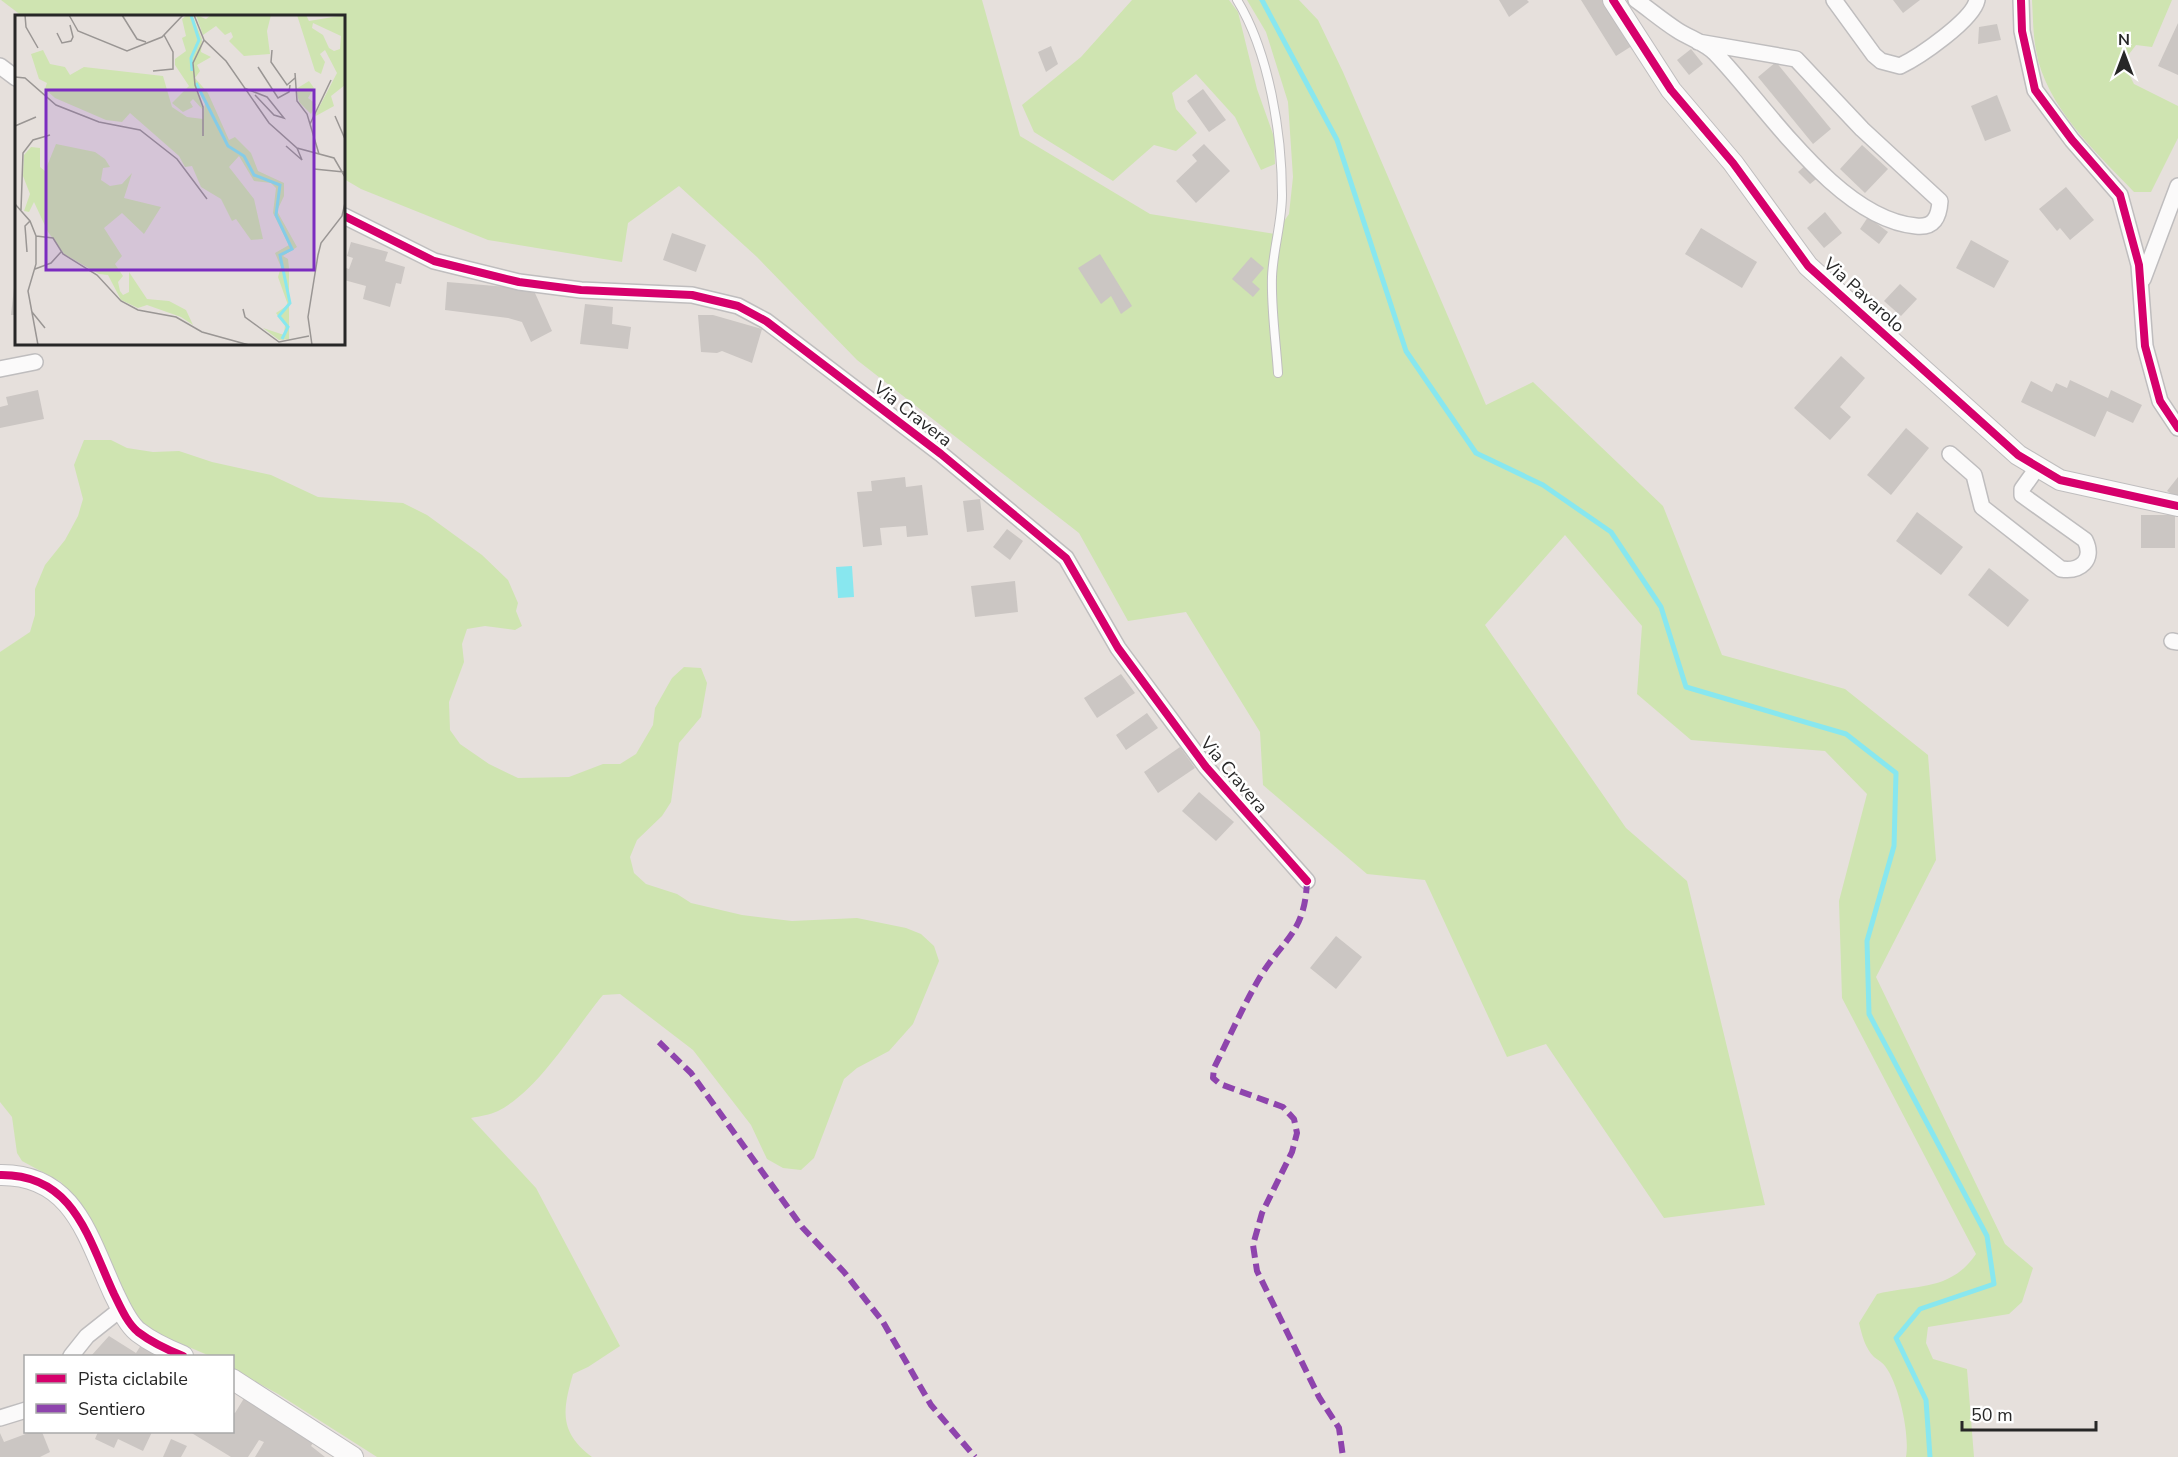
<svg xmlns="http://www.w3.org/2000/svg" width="2178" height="1457" viewBox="0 0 2178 1457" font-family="'Nunito Sans',sans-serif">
<rect width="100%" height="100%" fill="#e6e0dc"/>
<g fill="#cfe4b1">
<path d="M1 0H982L1020 136 1150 214 1275 234 1289 214 1293 177 1288 102 1266 32 1247 0H1299L1318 20 1343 72 1486 405 1533 382 1663 506 1722 655 1845 689 1928 755 1936 860 1876 977 2005 1244 2033 1268 2022 1302 2009 1314 1928 1327 1926 1343 1933 1359 1967 1369 1974 1457H1906C1910 1435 1899 1384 1885 1366 1883 1363 1878 1360 1874 1357 1865 1348 1862 1335 1859 1323L1877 1294C1916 1284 1950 1292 1976 1254L1842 998 1839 901 1867 794 1825 751 1691 740 1637 694 1642 626 1565 535 1485 625 1626 828 1687 881 1765 1205 1664 1218 1546 1044 1507 1057 1425 880 1367 874 1263 785 1260 732 1186 612 1128 621 1079 533 857 360 757 257 679 186 628 223 622 262 488 240 361 189 344 179V16H22Z"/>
<path d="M1132 0H1229L1238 12 1257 89 1274 137 1275 164 1261 170 1235 117 1196 74 1172 93 1176 109 1197 133 1176 151 1154 145 1113 181 1034 132 1022 105 1081 57Z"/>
<path d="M2032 0H2172L2152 47 2136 45 2123 62 2134 84 2178 106V138L2151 192H2134C2097 153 2045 106 2036 50 2033 34 2033 17 2032 0Z"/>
<path d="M84 440H111L127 448 153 452 179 451 212 462 271 475 318 497 403 503 427 515 482 555 508 580 518 603 516 611 522 626 515 630 485 626 467 629 462 644 464 662 449 702 450 730 460 744 489 764 518 778 569 777 603 764H620L636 754 653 725 655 708 672 678 684 667 701 668 707 683 701 717 679 743 671 802 662 816 637 840 630 857 634 873 646 884 677 894 691 903 742 915 792 921 857 918 906 928 921 934 934 946 939 961 913 1024 889 1051 857 1068 844 1079 814 1158 801 1170 783 1168 767 1159 751 1125 693 1050 620 994 603 995C573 1031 539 1090 498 1111 490 1115 480 1116 471 1118L536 1188 620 1346 588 1367 573 1374C563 1409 558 1432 592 1457H377L278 1394 233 1369 232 1356H210L151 1331 131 1314 78 1205 61 1182 22 1161 17 1153 12 1117 0 1102V652L30 632 35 615V589L45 565 65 540 78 516 83 499 74 465Z"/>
</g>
<path fill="#88e7ef" d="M852 566 854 597 838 598 836 567Z"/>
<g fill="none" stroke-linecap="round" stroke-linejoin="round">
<path stroke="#88e7ef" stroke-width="5" d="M1262 0 1337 140 1406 351 1476 453 1543 485 1611 532 1661 607 1686 687 1846 734 1896 773 1894 846 1867 941 1869 1014 1987 1236 1994 1284 1920 1309 1896 1338 1926 1400 1930 1457"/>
</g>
<g fill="#cbc6c3">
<path d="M1499 0H1527L1529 2 1509 17Z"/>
<path d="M1581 0H1607L1635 44 1616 56Z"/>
<path d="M1893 0H1920L1903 13Z"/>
<path d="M2178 23V75L2158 66Z"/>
<path d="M1997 24 2001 40 1978 44 1979 27Z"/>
<path d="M1051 46 1058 64 1046 72 1038 52Z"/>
<path d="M1691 49 1703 64 1689 75 1677 60Z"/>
<path d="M1776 62 1831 129 1813 144 1758 77Z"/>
<path d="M1203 89 1226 120 1209 132 1187 101Z"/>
<path d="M1997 95 2011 131 1985 141 1971 106Z"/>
<path d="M1204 144 1230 171 1196 203 1176 181 1197 161 1192 155Z"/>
<path d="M1862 145 1888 169 1865 193 1840 169Z"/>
<path d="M1808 163 1820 176 1810 184 1798 172Z"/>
<path d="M2066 187 2094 220 2070 240 2060 228 2057 231 2039 209Z"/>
<path d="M1825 212 1842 233 1824 248 1807 228Z"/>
<path d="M1868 217 1888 232 1879 244 1860 229Z"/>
<path d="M1701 228 1757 262 1742 288 1685 254Z"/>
<path d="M672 233 706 245 696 272 663 260Z"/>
<path d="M1971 240 2009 261 1994 288 1956 268Z"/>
<path d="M351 242 388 252 385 261 405 267 401 284 396 283 390 307 363 299 366 286 344 280 346 268 349 269 353 258 347 256Z"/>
<path d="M1100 254 1132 306 1121 314 1111 296 1101 304 1078 268Z"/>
<path d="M1251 257 1264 268 1252 282 1260 289 1253 297 1232 279Z"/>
<path d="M447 282 508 287 535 293 552 331 531 342 522 322 508 318 445 310Z"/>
<path d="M1900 284 1917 299 1901 316 1884 301Z"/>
<path d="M14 288 16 289V315H11Z"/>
<path d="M585 304 613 307 612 324 631 327 628 349 580 344Z"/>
<path d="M698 315H713L762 329 752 363 722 351 717 353 701 352Z"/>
<path d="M1841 356 1865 378 1840 407 1851 417 1830 440 1794 408Z"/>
<path d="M2070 380 2108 398 2111 390 2142 405 2133 423 2107 411 2095 437 2021 402 2031 381 2052 392 2056 383 2067 388Z"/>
<path d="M38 390 44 419 0 428V407L8 405 6 397Z"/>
<path d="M1906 428 1929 448 1891 495 1867 475Z"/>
<path d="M905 477 906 487 922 485 928 535 907 537 906 526 880 528 882 545 863 547 857 492 872 491 871 481Z"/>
<path d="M2178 477V498L2167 491Z"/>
<path d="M980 499 984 530 967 532 963 501Z"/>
<path d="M1917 512 1963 547 1941 575 1896 541Z"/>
<rect x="2141" y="515" width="34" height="33"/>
<path d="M1007 529 1023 541 1010 560 993 547Z"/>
<path d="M1989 568 2029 600 2008 627 1968 595Z"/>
<path d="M1015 581 1018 612 975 617 971 586Z"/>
<path d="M1121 674 1135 693 1097 718 1084 698Z"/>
<path d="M1147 713 1158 728 1126 750 1116 735Z"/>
<path d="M1180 747 1195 768 1158 793 1144 772Z"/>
<path d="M1199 792 1234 822 1216 841 1182 811Z"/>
<path d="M1336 936 1362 957 1336 989 1310 968Z"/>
<path d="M109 1336 136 1353 145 1339 173 1356H91Z"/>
<path d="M246 1395 316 1438 311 1446 325 1457H255L264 1442 259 1440 248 1457H231L190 1432H232V1412L235 1413Z"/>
<path d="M31 1432H42L50 1452 40 1457H0V1433L4 1442Z"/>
<path d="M98 1432H152L143 1451 118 1439 114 1448 95 1439Z"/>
<path d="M171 1439 187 1446 181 1457H163Z"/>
</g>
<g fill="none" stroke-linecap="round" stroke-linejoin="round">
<defs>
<path id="service" d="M1237 0C1269 52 1282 134 1282 195 1282 222 1273 250 1272 277 1271 309 1276 342 1278 373"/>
<g id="minor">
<path d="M1636 0C1650 10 1663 21 1677 30 1689 38 1706 43 1716 54 1767 107 1838 219 1916 226 1934 228 1939 217 1940 201L1862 129 1796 59 1698 42"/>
<path d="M1834 0 1874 55 1881 61 1900 66C1919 57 1973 20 1977 0"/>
<path d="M2021 0 2022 31 2035 90 2072 140 2120 195 2139 265 2145 346 2160 401 2178 428"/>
<path d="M0 66 16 78"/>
<path d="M344 216 434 261 519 282 581 290 692 295 738 306 766 321 941 454 1066 558 1118 648 1206 767 1307 881"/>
<path d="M2143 279 2178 186"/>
<path d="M0 369 35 362"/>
<path d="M1950 454 1974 475 1982 507 2061 569C2080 572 2095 560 2085 540L2022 495V489L2037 468"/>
<path d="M2172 641 2178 642"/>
<path d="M71 1356 87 1336 121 1309"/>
<path d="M0 1418 26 1410"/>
</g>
<g id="tertiary">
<path d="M1613 0 1671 90 1733 163 1808 266 2018 455 2060 480 2178 506"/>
<path d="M0 1175C74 1174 88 1238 114 1294 120 1306 127 1323 138 1332 151 1342 168 1350 183 1356"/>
<path d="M232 1379 353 1457"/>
</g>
</defs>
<use href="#service" stroke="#bfbdbe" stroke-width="10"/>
<use href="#minor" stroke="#bfbdbe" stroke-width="18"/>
<use href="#tertiary" stroke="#bfbdbe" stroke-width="22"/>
<use href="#service" stroke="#fbfafa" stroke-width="8"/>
<use href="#minor" stroke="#fbfafa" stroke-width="15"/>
<use href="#tertiary" stroke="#fbfafa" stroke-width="20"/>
<g stroke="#8e44ad" stroke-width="6" stroke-dasharray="12 6" stroke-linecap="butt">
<path d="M1307 881C1305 933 1284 938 1260 977 1243 1006 1229 1038 1214 1068L1213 1078 1220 1084 1283 1107 1294 1119 1297 1133 1292 1152 1262 1213 1253 1245 1257 1271 1319 1397 1339 1428 1343 1457"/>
<path d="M659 1042 691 1073 802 1227 844 1272 883 1322 931 1405 975 1457"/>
</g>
<defs>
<g id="cycleway">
<path d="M1613 0 1671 90 1733 163 1808 266 2018 455 2060 480 2178 506"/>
<path d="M2021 0 2022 31 2035 90 2072 140 2120 195 2139 265 2145 346 2160 401 2178 428"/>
<path d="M344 216 434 261 519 282 581 290 692 295 738 306 766 321 941 454 1066 558 1118 648 1206 767 1307 881"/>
<path d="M0 1175C74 1174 88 1238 114 1294 120 1306 127 1323 138 1332 151 1342 168 1350 183 1356"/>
</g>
</defs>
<use href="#cycleway" stroke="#fff" stroke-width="11"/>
<use href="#cycleway" stroke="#d6006c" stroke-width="8"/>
</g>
<g text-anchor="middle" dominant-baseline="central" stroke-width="5" stroke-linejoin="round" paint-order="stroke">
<g font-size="18" fill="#272727" stroke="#fff">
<text transform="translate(1864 295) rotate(42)">Via Pavarolo</text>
<text transform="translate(913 414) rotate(38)">Via Cravera</text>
<text transform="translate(1234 775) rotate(50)">Via Cravera</text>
</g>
</g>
<g transform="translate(15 15)">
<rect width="330" height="330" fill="#e6e0dc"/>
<path d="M172 0 178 2 187 24 186 37 196 42 182 50 185 56 180 63 193 78 214 125 220 122 236 138 243 156 269 168V181L262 196 282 232 268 241 273 244 274 253V324L264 325 248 313 269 320 270 310 261 298 273 290 263 262 266 252 260 238 274 230 258 198 261 173 256 168 239 166 224 141 214 152 239 184 248 224 236 225 221 204 217 206 206 184 186 172 177 151 170 152 164 141 115 98 107 107 91 105 40 83 30 74 32 68 24 64 16 39 28 35 35 49 50 52 55 60 69 52 148 61 157 92 172 102 188 104 190 88 182 72 188 95 178 84 175 87 178 92 168 97 157 88 174 71 160 50V44L171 36 167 23 171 21 167 4ZM181 0 191 4 196 0H256L252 16 255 39 229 41 214 26 218 22 216 17 210 20 201 11 188 20ZM282 0H291L294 6 330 0V70L316 81 319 91 299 102 322 58 310 35 305 39 310 47 306 59 300 56ZM298 8 326 21 325 34 319 36 314 33 308 20 297 13ZM294 66 299 73 293 83 301 89 296 99 284 87 281 74ZM41 129 80 137 90 144 95 152 88 153 86 165 95 171 107 169 117 158 109 183 146 192 129 219 107 198 89 213 107 241 100 249 108 261 103 267 105 276 108 280 114 277V257L132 284 154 286 171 295 178 310 166 302 132 290 123 293 106 285 93 260 84 259 49 239 33 217 19 187 14 197 9 196 15 179 8 161 9 140 16 132 25 133V152L30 156Z" fill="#cfe4b1" fill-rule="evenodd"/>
<path fill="none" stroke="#88e7ef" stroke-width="3" d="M176 0 184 25 176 43 177 56M181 68 213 131 229 141 239 160 265 170 261 200 277 234 265 240 275 288 264 301 273 312 267 324"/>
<path fill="none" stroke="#9a9694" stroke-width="1.5" d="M10 0 11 12 23 33M54 0 63 16 112 36 147 22 168 0M107 0 122 24 131 27M179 0 189 25 211 46 254 108 282 133 319 143 330 162M42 18 47 28 56 26 58 22 55 10M257 35 256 47 272 70 280 63M243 52 263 83 274 77 275 70M138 56 158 54V37L149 20M280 58 282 86 292 99 304 139M0 62 10 63 41 90 84 107 125 115 162 144 192 184M229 73 252 82 269 103 259 100 240 80M320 101 330 124M295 109 316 65M0 111 21 102M188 121V92L180 70 178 48 189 25M271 131 287 145 282 133M299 154 329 157M0 189 15 206 21 221V249L13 276 23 330M6 195 8 138 18 125 35 120M21 221 38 223 48 239 82 260 106 286 123 295 161 302 187 317 234 330M12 237 10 211 15 206M20 254 36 248 46 237M228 294 230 302 264 327 294 321M17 297 30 313M297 330 293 302 303 240 306 228 327 201 330 188"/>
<path fill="#7b2cbf" fill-opacity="0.15" stroke="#7b2cbf" stroke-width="3" d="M31 75H299V255H31Z"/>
<rect width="330" height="330" fill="none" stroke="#272727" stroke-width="3"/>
</g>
<rect x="24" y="1355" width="210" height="78" fill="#ffffff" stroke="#a9a9a9" stroke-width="1.5"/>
<rect x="36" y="1374" width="30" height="9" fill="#d6006c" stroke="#a9a9a9" stroke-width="1.5"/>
<text x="78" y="1385" font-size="18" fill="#272727">Pista ciclabile</text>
<rect x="36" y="1404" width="30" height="9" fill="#8e44ad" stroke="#a9a9a9" stroke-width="1.5"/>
<text x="78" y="1415" font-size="18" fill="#272727">Sentiero</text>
<g transform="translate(2124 54)" stroke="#ffffff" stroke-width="4.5" paint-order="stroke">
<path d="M0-4.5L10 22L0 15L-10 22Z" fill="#272727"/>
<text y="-9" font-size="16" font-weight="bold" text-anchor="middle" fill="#272727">N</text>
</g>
<path d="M1962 1421v9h134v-9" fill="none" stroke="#272727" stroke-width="3"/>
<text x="1971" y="1421" font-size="18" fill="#272727" stroke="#ffffff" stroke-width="4.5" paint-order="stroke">50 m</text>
</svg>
